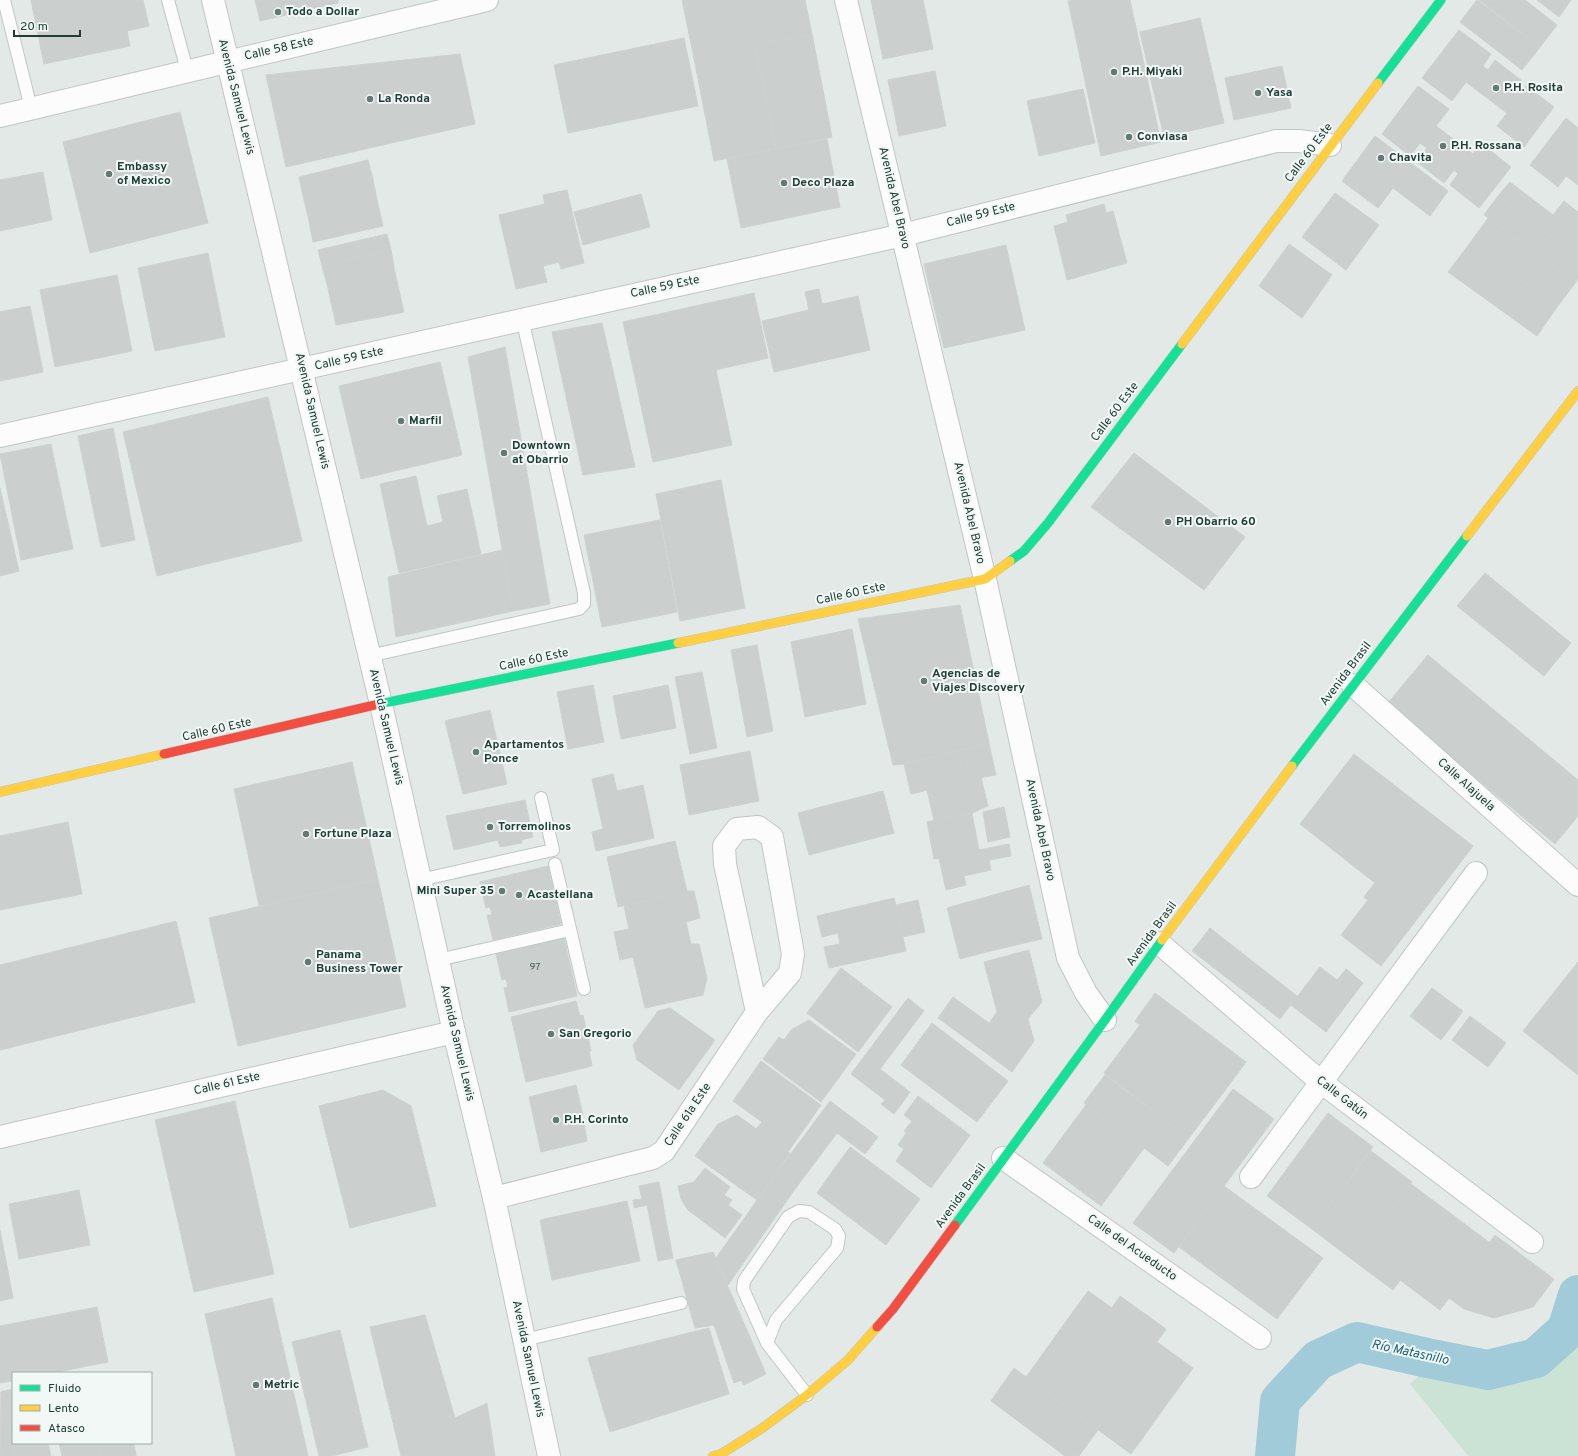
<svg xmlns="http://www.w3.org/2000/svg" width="1578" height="1456" viewBox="0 0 1578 1456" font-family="Overpass,sans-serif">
<rect width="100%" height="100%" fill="#e3e9e7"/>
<path fill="#cbe3d5" d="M1578 1324V1456H1468L1410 1384 1444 1353 1486 1361 1529 1352 1558 1328Z"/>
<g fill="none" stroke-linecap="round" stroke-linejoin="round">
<path stroke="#a2cbd9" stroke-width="40" d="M1275 1456 1280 1401 1318 1360 1357 1342 1427 1358 1488 1370 1536 1358 1567 1330 1578 1295"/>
</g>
<g fill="#cbd0ce" stroke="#ccd2d0">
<path d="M31 0H143L149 26 127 31 130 46 44 64Z"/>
<path d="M255 0H338V3L260 21Z"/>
<path d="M682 0H805L812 34 694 58Z"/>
<path d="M871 0H923L933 49 883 59Z"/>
<path d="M1074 0H1130L1161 142 1101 156 1068 1Z"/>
<path d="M1477 0 1540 47 1522 70 1460 22Z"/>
<path d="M1479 0H1525L1557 25 1540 47Z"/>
<path d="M1537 0H1571L1559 17Z"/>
<path d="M1200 18 1224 123 1164 137 1140 32Z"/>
<path d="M1459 30 1491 54 1483 66 1488 70 1495 60 1522 81 1516 90 1520 93 1526 86 1554 107 1524 147 1497 126 1507 113 1466 82 1452 101 1422 78Z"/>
<path d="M812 34 832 137 776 149 755 45Z"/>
<path d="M684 38 698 106 568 133 554 65Z"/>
<path d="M755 45 776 149 714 161 694 58Z"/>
<path d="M460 54 475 124 286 167 266 75Z"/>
<path d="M1282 66 1291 108 1234 120 1225 78Z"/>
<path d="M935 71 946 126 899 136 888 80Z"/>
<path d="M1418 86 1449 109 1436 126 1473 154 1481 143 1511 167 1479 208 1450 185 1458 174 1454 170 1444 183 1417 162 1427 148 1420 143 1410 156 1382 134Z"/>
<path d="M1083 89 1095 143 1039 156 1027 101Z"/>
<path d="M180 112 208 223 90 253 63 142Z"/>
<path d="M1566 118 1578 128V185L1566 176 1558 187 1530 165Z"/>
<path d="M1375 136 1448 191 1430 216 1393 188 1378 208 1342 181Z"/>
<path d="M827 139 840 207 741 228 727 159Z"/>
<path d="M368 160 373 179 303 196 299 177Z"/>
<path d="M43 172 52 220 0 231V180Z"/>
<path d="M373 179 377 200 308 216 303 196Z"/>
<path d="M1510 182 1578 234V258L1498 196Z"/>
<path d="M567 190 584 263 561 269 559 262 543 266 547 282 516 289 499 215 545 204 543 195Z"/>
<path d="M1335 193 1379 225 1346 270 1302 237Z"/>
<path d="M641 194 650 227 583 245 574 212Z"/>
<path d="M1498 196 1578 258V278L1576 282 1484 215Z"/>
<path d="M377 200 383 226 313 242 308 216Z"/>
<path d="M1564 201 1578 212V234L1553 215Z"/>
<path d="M1104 204 1106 213 1113 211 1127 263 1067 280 1054 226 1068 222 1066 215Z"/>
<path d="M1488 218 1576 282 1557 307 1470 243Z"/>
<path d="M387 234 391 250 322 266 318 250Z"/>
<path d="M1470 243 1557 307 1537 336 1448 272Z"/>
<path d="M1289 244 1332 275 1302 318 1259 286Z"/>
<path d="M1006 245 1025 330 944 348 924 264Z"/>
<path d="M391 250 395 273 328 288 322 266Z"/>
<path d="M208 253 225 337 155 351 138 268Z"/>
<path d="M395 273 402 303 383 307 385 316 336 325 328 288Z"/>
<path d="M117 275 132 351 55 367 40 290Z"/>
<path d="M819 289 822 304 858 296 870 350 774 372 762 321 809 310 805 292Z"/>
<path d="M754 293 768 358 716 370 732 445 653 462 623 322Z"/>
<path d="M402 303 404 312 385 316 383 307Z"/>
<path d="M30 306 43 372 0 381V312Z"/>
<path d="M602 323 635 467 583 475 552 332Z"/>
<path d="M505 347 550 604 513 611 468 357Z"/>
<path d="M440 362 462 455 361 479 339 386Z"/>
<path d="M268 397 302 541 157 576 123 432Z"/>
<path d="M113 428 135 540 101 547 78 436Z"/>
<path d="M51 444 73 549 21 560 0 454Z"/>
<path d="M1134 453 1245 537 1204 590 1091 507Z"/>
<path d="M416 476 427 526 443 522 437 496 467 489 481 554 399 573 380 484Z"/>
<path d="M721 480 745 608 680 621 656 494Z"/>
<path d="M0 488 19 571 0 576Z"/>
<path d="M660 520 677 612 602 627 584 535Z"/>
<path d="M502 550 513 611 396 637 388 577Z"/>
<path d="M1485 573 1571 643 1544 676 1457 606Z"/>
<path d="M960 605 989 743 904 764 893 765 858 619Z"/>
<path d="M852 629 866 704 805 717 791 642Z"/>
<path d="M757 645 773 731 747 737 731 650Z"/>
<path d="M1428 655 1578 780V816L1555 844 1387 704Z"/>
<path d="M702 672 717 748 690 754 675 677Z"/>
<path d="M593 685 604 742 568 749 557 692Z"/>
<path d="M668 685 676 728 621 739 613 696Z"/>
<path d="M490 710 507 784 463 794 445 721Z"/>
<path d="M989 743 996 775 972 779 970 770 962 772 957 751Z"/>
<path d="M750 751 759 801 689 815 680 765Z"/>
<path d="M957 751 962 772 970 770 972 779 981 777 988 806 972 813 934 820 927 790 911 794 904 764Z"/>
<path d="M1354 754 1429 812 1375 883 1300 824Z"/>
<path d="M352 762 378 879 259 906 234 789Z"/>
<path d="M613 774 617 791 643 785 654 838 596 851 592 832 603 829 592 779Z"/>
<path d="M883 791 894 833 809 855 798 813Z"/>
<path d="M525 800 533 837 521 840 522 843 500 847 498 840 454 850 446 816Z"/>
<path d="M1004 807 1010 837 988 842 983 812Z"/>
<path d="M1429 812 1473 846 1408 931 1364 897Z"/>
<path d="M972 813 979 850 1009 844 1011 856 989 860 991 870 964 876 966 885 946 890 939 858 934 859 927 822Z"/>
<path d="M68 822 82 894 0 910V836Z"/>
<path d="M675 841 687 891 618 907 607 857Z"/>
<path d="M548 866 561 924 493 940 487 915H492L490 907 486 908 480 882Z"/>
<path d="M378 879 406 1007 238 1046 209 918Z"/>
<path d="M1029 885 1042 939 986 952 972 901Z"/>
<path d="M687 891H694L700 918 686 922 691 944 620 960 614 932 629 929 624 906Z"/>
<path d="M894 898 906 951 829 968 824 947 840 944 838 933 822 937 817 916Z"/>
<path d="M918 900 925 932 903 937 896 905Z"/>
<path d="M1368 900 1408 931 1381 966 1341 935Z"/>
<path d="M972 901 986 952 960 959 947 908Z"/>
<path d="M176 921 195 1002 0 1050V965Z"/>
<path d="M1210 928 1297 996 1280 1019 1192 951Z"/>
<path d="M564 938 577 996 509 1012 504 988 508 987 506 979 502 980 496 954Z"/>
<path d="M691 944H699L707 978 703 995 645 1008 633 957Z"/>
<path d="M1029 950 1042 1002 1028 1019 1034 1041 1012 1072 938 1018 953 997 989 1023 997 1012 984 962Z"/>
<path d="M1578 962V1075L1523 1031Z"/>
<path d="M1320 967 1337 980 1346 969 1363 983 1326 1032 1291 1005Z"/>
<path d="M841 968 892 1007 858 1052 807 1013Z"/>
<path d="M1432 988 1463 1011 1441 1040 1410 1016Z"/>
<path d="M1155 993 1246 1062 1226 1089 1135 1021Z"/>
<path d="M908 998 924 1011 880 1069 910 1092 894 1114 881 1104 885 1100 851 1074Z"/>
<path d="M576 1001 580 1016 583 1015 591 1051H589L592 1066 526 1082 511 1017Z"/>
<path d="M670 1008 715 1040 679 1090 637 1060 633 1045 658 1011Z"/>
<path d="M1470 1016 1506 1043 1488 1067 1452 1040Z"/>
<path d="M809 1020 856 1054 821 1102 763 1059 779 1037 784 1040 791 1030Z"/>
<path d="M932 1023 1008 1081 977 1122 901 1065Z"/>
<path d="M1140 1025 1226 1089 1189 1138 1104 1073Z"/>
<path d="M761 1061 821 1105 788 1152 756 1129 762 1122 733 1101Z"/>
<path d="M1105 1075 1189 1138 1168 1166 1084 1103Z"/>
<path d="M576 1085 583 1115 576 1117 578 1125 584 1124 587 1141 541 1152 529 1097Z"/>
<path d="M1233 1089 1274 1119 1174 1253 1133 1223Z"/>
<path d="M383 1090 411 1106 436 1206 350 1228 319 1106Z"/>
<path d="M918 1096 970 1135 949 1164 904 1131 912 1121 904 1115Z"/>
<path d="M235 1101 274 1274 194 1292 155 1120Z"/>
<path d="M830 1101 878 1137 865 1154 837 1133 795 1189 775 1175Z"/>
<path d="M1086 1105 1144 1148 1101 1206 1043 1163Z"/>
<path d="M1328 1113 1373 1147 1312 1229 1267 1196Z"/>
<path d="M737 1115 790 1153 757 1200 695 1156 718 1124Z"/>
<path d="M907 1132 949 1164 931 1188 896 1161 904 1149 898 1145Z"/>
<path d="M850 1147 920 1199 886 1245 817 1193Z"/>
<path d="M1371 1151 1412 1182 1354 1261 1312 1229Z"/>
<path d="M705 1168 730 1187 724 1195 732 1200 728 1205 742 1215 725 1238 688 1210 681 1199 678 1186 694 1182Z"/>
<path d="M775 1175 795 1189 728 1285 716 1258Z"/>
<path d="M659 1182 673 1258 658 1261 647 1205 634 1208 633 1200 642 1199 639 1186Z"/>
<path d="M1411 1184 1450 1213 1393 1290 1354 1261Z"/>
<path d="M1224 1186 1323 1258 1277 1319 1179 1247Z"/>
<path d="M79 1190 90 1245 19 1259 9 1204Z"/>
<path d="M627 1201 640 1261 552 1280 540 1220Z"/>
<path d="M1450 1213 1490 1243 1440 1310 1400 1280Z"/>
<path d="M0 1230 13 1298 0 1301Z"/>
<path d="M1495 1235 1554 1279 1533 1307 1494 1318 1464 1309 1449 1298Z"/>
<path d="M713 1252 766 1374 744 1385 741 1380 734 1383 714 1325 695 1328 676 1260Z"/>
<path d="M1088 1291 1112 1308 1120 1296 1166 1329 1157 1342 1193 1368 1131 1454 1026 1377Z"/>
<path d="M272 1298 308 1456H236L205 1314Z"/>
<path d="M97 1307 108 1362 52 1373H13V1381L0 1383V1326Z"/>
<path d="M425 1315 455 1418 487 1403 495 1456H401L370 1327Z"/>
<path d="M709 1328 729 1394 610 1432 588 1358Z"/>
<path d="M340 1330 368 1447 332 1456H319L292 1342Z"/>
<path d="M1014 1368 1098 1430 1079 1456H1065L991 1401Z"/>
<path d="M13 1389V1443H48L51 1456H16L1 1392Z"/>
<path d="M1 1392 16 1456H0Z"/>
<path d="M59 1443H98L101 1456H62Z"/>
<path d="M98 1443H134L136 1456H101Z"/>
</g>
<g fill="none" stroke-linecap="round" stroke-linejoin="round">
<defs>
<g id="lane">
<path d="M4 0 31 108"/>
<path d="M168 0 187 70"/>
<path d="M369 656 579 609 584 604V593L522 318"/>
<path d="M555 864 584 989"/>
<path d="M420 880 553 850 541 798"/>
<path d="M438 960 570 930"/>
<path d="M524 1340 681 1303"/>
<path d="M767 1343 776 1320 837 1248 839 1236 835 1229 809 1212 799 1211 788 1217 744 1281 743 1289 767 1343 807 1395"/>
</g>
<g id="street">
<path d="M213 0 381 704 454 1032 494 1198 549 1456"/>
<path d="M846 0 985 579 1068 958 1086 993 1105 1020"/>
<path d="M0 116 487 0"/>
<path d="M0 436 903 235 1276 141H1299L1330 145"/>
<path d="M1353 685 1578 885"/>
<path d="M1159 943 1321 1082 1532 1242"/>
<path d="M0 1137 454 1032"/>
<path d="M1003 1158 1260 1338"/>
<path d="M1251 1177 1476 873"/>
<path d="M494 1198 653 1158 664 1151 757 1012 790 973 793 954 772 837 758 827 737 829 724 846 725 864 757 1012"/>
</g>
<g id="fast">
<path d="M1378 83 1441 0"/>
<path d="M1010 561 1024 551 1048 523 1182 344"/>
<path d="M379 704 678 643"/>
<path d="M1292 766 1467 536"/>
<path d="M955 1225 1105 1020 1162 940"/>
</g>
<g id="slow">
<path d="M1182 344 1378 83"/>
<path d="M1467 536 1578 391"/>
<path d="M678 643 985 579 1010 561"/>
<path d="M0 792 164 754"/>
<path d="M1162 940 1292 766"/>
<path d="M713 1456 721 1454 761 1429 807 1395 848 1360 877 1327"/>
</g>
<g id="jam">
<path d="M164 754 379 704"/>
<path d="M877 1327 893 1309 955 1225"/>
</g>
</defs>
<use href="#lane" stroke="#c0c6c4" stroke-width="14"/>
<use href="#street" stroke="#c0c6c4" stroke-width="24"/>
<use href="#fast" stroke="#bec7c4" stroke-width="10"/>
<use href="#slow" stroke="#bec7c4" stroke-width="10"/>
<use href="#jam" stroke="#bec7c4" stroke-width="10"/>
<use href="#lane" stroke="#fbfcfb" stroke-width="12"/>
<use href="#street" stroke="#fbfcfb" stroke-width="22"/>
<use href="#fast" stroke="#16e098" stroke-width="9"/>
<use href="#slow" stroke="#ffcf43" stroke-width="9"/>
<use href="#jam" stroke="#f24e42" stroke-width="9"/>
</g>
<g fill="#647975" stroke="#f1f8f5" stroke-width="1.5">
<circle cx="278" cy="12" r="4"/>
<circle cx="1114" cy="72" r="4"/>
<circle cx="1496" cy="88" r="4"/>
<circle cx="1258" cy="93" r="4"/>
<circle cx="370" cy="99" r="4"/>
<circle cx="1129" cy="137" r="4"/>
<circle cx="1443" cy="146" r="4"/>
<circle cx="1381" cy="158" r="4"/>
<circle cx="109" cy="174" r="4"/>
<circle cx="784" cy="183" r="4"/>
<circle cx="401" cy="421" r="4"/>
<circle cx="504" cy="453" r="4"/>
<circle cx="1168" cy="522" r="4"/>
<circle cx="924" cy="681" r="4"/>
<circle cx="476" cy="752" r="4"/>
<circle cx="490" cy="827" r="4"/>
<circle cx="306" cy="834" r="4"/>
<circle cx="502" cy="891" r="4"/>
<circle cx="519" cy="895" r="4"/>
<circle cx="308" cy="962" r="4"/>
<circle cx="551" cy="1034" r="4"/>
<circle cx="556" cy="1120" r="4"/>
<circle cx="256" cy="1385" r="4"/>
</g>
<g text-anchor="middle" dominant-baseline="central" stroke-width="4" stroke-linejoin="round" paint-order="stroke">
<g font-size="10" fill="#4c625e">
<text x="535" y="967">97</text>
</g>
<g font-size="12" font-weight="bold" fill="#203d38" stroke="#f1f8f5" text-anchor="start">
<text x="286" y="12">Todo a Dollar</text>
<text x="1122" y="72">P.H. Miyaki</text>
<text x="1504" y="88">P.H. Rosita</text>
<text x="1266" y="93">Yasa</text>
<text x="378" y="99">La Ronda</text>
<text x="1137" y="137">Conviasa</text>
<text x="1451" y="146">P.H. Rossana</text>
<text x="1389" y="158">Chavita</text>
<text x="117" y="167">Embassy<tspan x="117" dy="14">of Mexico</tspan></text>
<text x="792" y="183">Deco Plaza</text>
<text x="409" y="421">Marfil</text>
<text x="512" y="446">Downtown<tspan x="512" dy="14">at Obarrio</tspan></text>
<text x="1176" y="522">PH Obarrio 60</text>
<text x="932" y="674">Agencias de<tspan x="932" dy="14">Viajes Discovery</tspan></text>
<text x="484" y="745">Apartamentos<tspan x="484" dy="14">Ponce</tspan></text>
<text x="498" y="827">Torremolinos</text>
<text x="314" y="834">Fortune Plaza</text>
<text x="494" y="891" text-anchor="end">Mini Super 35</text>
<text x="527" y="895">Acastellana</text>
<text x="316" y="955">Panama<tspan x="316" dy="14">Business Tower</tspan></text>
<text x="559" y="1034">San Gregorio</text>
<text x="564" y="1120">P.H. Corinto</text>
<text x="264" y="1385">Metric</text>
</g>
<g font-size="12" fill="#203d38" stroke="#f1f8f5">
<text transform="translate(279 49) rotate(-13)">Calle 58 Este</text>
<text transform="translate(236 97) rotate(76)">Avenida Samuel Lewis</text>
<text transform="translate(1309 153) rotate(-53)">Calle 60 Este</text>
<text transform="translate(894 198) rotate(77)">Avenida Abel Bravo</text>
<text transform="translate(981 215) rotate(-14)">Calle 59 Este</text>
<text transform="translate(665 287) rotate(-12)">Calle 59 Este</text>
<text transform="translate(349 359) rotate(-13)">Calle 59 Este</text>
<text transform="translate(312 411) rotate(77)">Avenida Samuel Lewis</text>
<text transform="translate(1115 412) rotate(-53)">Calle 60 Este</text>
<text transform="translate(969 513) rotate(77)">Avenida Abel Bravo</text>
<text transform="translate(851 594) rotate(-12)">Calle 60 Este</text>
<text transform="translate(534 660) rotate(-12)">Calle 60 Este</text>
<text transform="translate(1346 674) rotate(-53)">Avenida Brasil</text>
<text transform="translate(386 727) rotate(77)">Avenida Samuel Lewis</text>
<text transform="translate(217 730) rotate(-13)">Calle 60 Este</text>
<text transform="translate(1466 785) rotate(42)">Calle Alajuela</text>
<text transform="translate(1040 830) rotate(78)">Avenida Abel Bravo</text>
<text transform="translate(1152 934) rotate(-54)">Avenida Brasil</text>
<text transform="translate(457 1043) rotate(77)">Avenida Samuel Lewis</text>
<text transform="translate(227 1084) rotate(-13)">Calle 61 Este</text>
<text transform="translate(1342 1098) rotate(38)">Calle Gatún</text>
<text transform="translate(688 1115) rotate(-56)">Calle 61a Este</text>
<text transform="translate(961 1196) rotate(-54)">Avenida Brasil</text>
<text transform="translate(1132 1248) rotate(35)">Calle del Acueducto</text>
<text transform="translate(528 1359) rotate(78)">Avenida Samuel Lewis</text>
</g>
<g font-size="13" font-style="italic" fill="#195f7b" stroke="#f1f8f5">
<text transform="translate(1410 1353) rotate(12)">Río Matasnillo</text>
</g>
</g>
<rect x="12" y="1372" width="140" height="72" fill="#f1f8f5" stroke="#9dada9"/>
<rect x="20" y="1385" width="20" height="6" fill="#16e098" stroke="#9dada9"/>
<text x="48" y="1392" font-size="12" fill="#203d38">Fluido</text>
<rect x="20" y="1405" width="20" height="6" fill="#ffcf43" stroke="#9dada9"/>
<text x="48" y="1412" font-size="12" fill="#203d38">Lento</text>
<rect x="20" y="1425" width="20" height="6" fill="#f24e42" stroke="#9dada9"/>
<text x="48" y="1432" font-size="12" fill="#203d38">Atasco</text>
<path d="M14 30v6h66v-6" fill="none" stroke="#203d38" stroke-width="2"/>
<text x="20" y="30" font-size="12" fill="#203d38" stroke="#f1f8f5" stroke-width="3" paint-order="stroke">20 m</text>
</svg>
